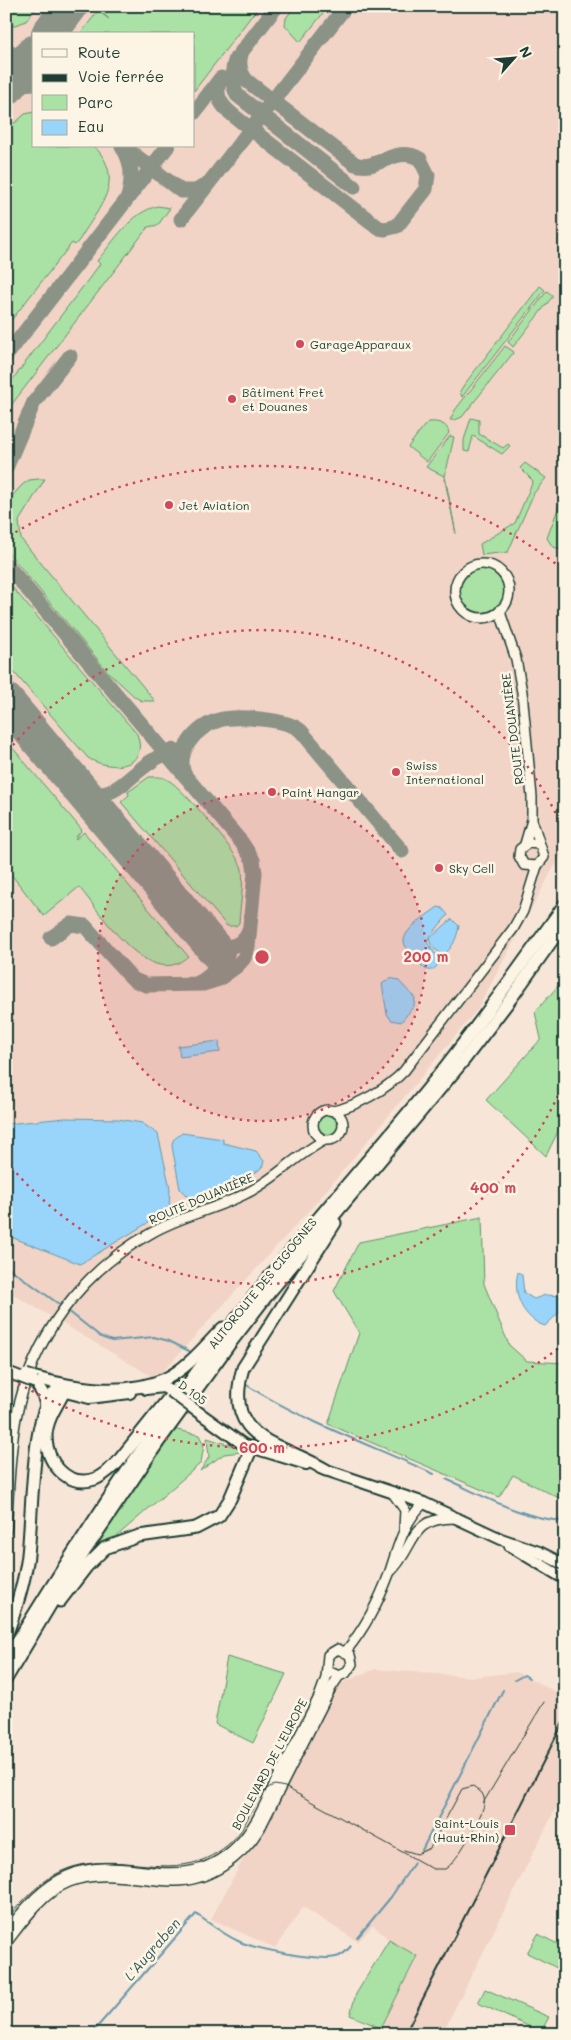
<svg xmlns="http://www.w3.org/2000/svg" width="571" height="2040" viewBox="0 0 571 2040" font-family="Mali,sans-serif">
<rect width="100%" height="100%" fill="#f7e6d7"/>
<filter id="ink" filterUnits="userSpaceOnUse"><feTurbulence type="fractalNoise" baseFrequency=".02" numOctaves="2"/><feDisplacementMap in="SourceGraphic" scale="10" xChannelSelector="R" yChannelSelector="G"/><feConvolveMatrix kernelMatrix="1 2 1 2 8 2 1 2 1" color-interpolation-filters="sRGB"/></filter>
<g filter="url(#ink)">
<g fill="#f1d4c6" fill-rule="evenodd">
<path d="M6 6H565V851L553 869 477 1010 315 1204 156 1379 6 1290ZM34 34H194V146H34Z"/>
<path d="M375 1669 474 1677 517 1672 560 1694 565 1688V1790L442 2034H378L417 1957 389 1940 373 1925 358 1942 303 1907 275 1948 211 1919 337 1685Z"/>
</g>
<g fill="#aae1a4" stroke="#648f6c">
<path d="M6 6H38L26 21 6 29Z"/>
<path d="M101 6H259L194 91V34H80L98 11 109 19 99 10Z"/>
<path d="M295 6H329L300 42 285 25 286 18Z"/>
<path d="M34 112V146H94C127 180 99 207 80 239L75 245 72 243 6 327V129L12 122 15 123 25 114Z"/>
<path d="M158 206 170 208 158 225 148 227 6 412V388L100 264 97 261C114 241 131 212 158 206Z"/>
<path d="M540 286 545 290 462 397 460 391 464 385Z"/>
<path d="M547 291 553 296 513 347 508 342Z"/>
<path d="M505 346 514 352 462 417 455 420H450L455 410Z"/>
<path d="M471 418 479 420V434L503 448 508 444 510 446 502 454 473 436 469 452 464 451V440Z"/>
<path d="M429 422C438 421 448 424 449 433L427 462 408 447 424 426Z"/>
<path d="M450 436 454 437 445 476 456 534 444 476 426 467Z"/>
<path d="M525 463 546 478 534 493 508 552 482 555 480 544 515 523 533 481 520 468Z"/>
<path d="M38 479H45L19 521 21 539 155 701H142L135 697 108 672 6 550V503L22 485 29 480Z"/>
<path d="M565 490V542L561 550 552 546 547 538Z"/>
<circle cx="482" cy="590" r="23"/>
<path d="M6 580 137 734C150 770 109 771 88 758L6 663Z"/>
<path d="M6 740 82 830 75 838 76 839 84 832 188 956C150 993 101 913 79 887L44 916 6 868Z"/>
<path d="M149 777C156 777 162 776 168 780 183 788 239 854 242 869 244 886 240 906 239 923L236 926H227L121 802 129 795 128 792Z"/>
<path d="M565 978V1117L546 1156 486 1100 541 1039 535 1012Z"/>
<circle cx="328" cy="1125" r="11"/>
<path d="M482 1217 484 1284 509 1345 527 1361 565 1363V1501L513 1475 499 1497 328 1424 359 1333 334 1291 359 1242Z"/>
<path d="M173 1429 199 1435 204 1445 201 1463 117 1536 68 1585Z"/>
<path d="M207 1438 250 1451 224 1454 200 1471 209 1457Z"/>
<path d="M227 1657 286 1674 253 1743 215 1724Z"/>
<path d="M538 1934 565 1948V1959L559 1969 527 1953Z"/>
<path d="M389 1940 417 1956 381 2028 350 2015 356 1994Z"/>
<path d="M485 1989 549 2017 541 2032 478 2003Z"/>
</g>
<g fill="#99d5fa" stroke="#6898ab">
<path d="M438 907 442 908 448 915 427 940 428 944 441 961C436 967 433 973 425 969 418 962 409 954 405 945 398 932 429 914 438 907Z"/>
<path d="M452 919 459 926C457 937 453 948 443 955L432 947 429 939Z"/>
<path d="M390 978 398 980 415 998 414 1006 401 1022 391 1020 387 1014 382 984Z"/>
<path d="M219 1041 220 1052 180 1057 178 1046Z"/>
<path d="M65 1118 118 1119 142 1123 158 1134 170 1188 169 1210 80 1264 6 1235V1124Z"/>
<path d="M182 1133 223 1139V1143L256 1151 264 1161C263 1164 264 1165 261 1168 255 1176 198 1200 189 1198L180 1189 172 1146 173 1140Z"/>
<path d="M518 1272 522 1275 524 1293 534 1299 545 1295 565 1296V1307L545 1326C523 1319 512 1294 518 1272Z"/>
</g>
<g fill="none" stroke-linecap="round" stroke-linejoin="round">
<g stroke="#6898ab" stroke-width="2">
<path d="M6 1266 63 1307"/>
<path d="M67 1310 101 1337 112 1341 154 1337 169 1341 189 1351"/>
<path d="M245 1384C304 1422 371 1445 434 1474"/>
<path d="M446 1479C484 1496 523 1519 565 1521"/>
<path d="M515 1680 524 1675 529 1678"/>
<path d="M422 1850 503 1690"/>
<path d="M357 1938 391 1897 414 1863"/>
<path d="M6 2026 19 2034"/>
<path d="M91 2034 196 1914C209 1923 223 1934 238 1941 255 1949 317 1961 336 1957 342 1956 346 1952 351 1946"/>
</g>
<g stroke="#8b9286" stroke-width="15">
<path d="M6 53 17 54 34 48"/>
<path d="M6 56 34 78"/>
<path d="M236 58C231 72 231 82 237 95L354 187"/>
<path d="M236 59 277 6"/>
<path d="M6 68V81"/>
<path d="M221 78C213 94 221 106 234 116L379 228 385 229 397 226 426 189 428 175 420 159C394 144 379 172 355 164L247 81C239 72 238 62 242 51"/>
<path d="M6 91 21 84 34 83"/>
<path d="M194 113 220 79"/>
<path d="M123 146 181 191H196L207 184"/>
<path d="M122 147C133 162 133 179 128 197"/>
<path d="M181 219 346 6"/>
<path d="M6 356 168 146"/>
<path d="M6 468 34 402 70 356"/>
<path d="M6 564 242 843 253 860 255 873 248 947 244 958 237 966 219 979 203 984 146 985 134 980 128 974 85 926 71 924 51 938"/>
<path d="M185 776C174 752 196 727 219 720 235 715 289 719 301 731L402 851"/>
<path d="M77 786C110 809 126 777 152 761 158 756 166 754 173 750"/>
<path d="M191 921C205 939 232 967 198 983"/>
<path d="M205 937C219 952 241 950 249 930"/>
</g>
<g stroke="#8b9286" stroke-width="36">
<path d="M49 34 70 6"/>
<path d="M6 88 34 53"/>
<path d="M6 701 217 952"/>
</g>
<defs>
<g id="secondary">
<circle cx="482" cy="591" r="27"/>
<path d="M501 609V615L516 659 522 692 532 797V820L525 844"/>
<path d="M533 823 544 857 537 866 524 865 519 856 520 849 528 843 538 844"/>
<circle cx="328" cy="1125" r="15"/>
<path d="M333 1111C357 1106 387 1089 404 1071L513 929 523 911 537 866"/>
<path d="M392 1492 405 1510 404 1528"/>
<path d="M6 1531C9 1494 9 1455 16 1418 32 1338 81 1271 153 1232 183 1215 217 1209 247 1193 276 1179 297 1154 325 1140"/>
<path d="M390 1572C417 1546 407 1518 455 1518"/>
<path d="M346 1651C364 1629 379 1601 389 1574 397 1550 404 1520 424 1503"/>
<path d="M6 1932C24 1910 40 1888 67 1876 125 1850 181 1901 237 1846 255 1829 265 1803 276 1781 291 1753 305 1725 319 1697L326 1678 328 1655 338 1649 350 1655 352 1664 346 1673 339 1676 328 1671"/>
<path d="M6 1943C24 1920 42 1893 69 1882 103 1869 136 1880 172 1881 208 1882 242 1858 260 1828L331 1688 339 1676"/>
</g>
<g id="primary">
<path d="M146 1389 163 1387 170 1391"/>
<path d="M58 1390 89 1398 130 1393"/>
<path d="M194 1409 244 1445 306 1464"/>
<path d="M320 1468 424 1503 501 1539 539 1552 565 1565"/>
<path d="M510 1546 565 1579"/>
</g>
<g id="highway">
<path d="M32 1377C73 1388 124 1397 165 1379 187 1369 206 1345 223 1328"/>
<path d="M36 1383 43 1394 46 1405"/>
<path d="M64 1392C57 1405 47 1419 46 1435 45 1460 66 1489 95 1479 103 1476 110 1469 117 1463L177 1388"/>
<path d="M326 1470C278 1441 222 1441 243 1368L335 1223"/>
<path d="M60 1601 87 1566 105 1548 139 1536 196 1528 219 1516 230 1499 252 1447"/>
<path d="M6 1636C15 1612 23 1587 27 1562 33 1530 29 1405 58 1390"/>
<path d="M6 1660C84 1532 167 1406 260 1289 314 1221 372 1157 427 1090 475 1030 520 967 565 904"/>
<path d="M6 1679 64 1582 159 1441 228 1346 269 1293 464 1060 512 997 565 922"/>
</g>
</defs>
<use href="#secondary" stroke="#1f3d34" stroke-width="12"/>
<use href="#primary" stroke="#1f3d34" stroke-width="14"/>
<use href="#highway" stroke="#1f3d34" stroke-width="15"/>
<use href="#secondary" stroke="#fcf5e5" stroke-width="9"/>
<use href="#primary" stroke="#fcf5e5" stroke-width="10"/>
<use href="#highway" stroke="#fcf5e5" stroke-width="11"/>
<g stroke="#1f3d34" stroke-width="1">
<path d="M483 1803 544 1702"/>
<path d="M6 1920C47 1871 71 1857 137 1864 158 1866 179 1868 200 1861 216 1855 230 1845 240 1832 250 1818 257 1789 275 1785L285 1787 433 1869H445C456 1864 481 1818 484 1805 485 1800 484 1797 482 1793L473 1786 462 1789 430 1848 417 1854 404 1850"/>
</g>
<path stroke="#1f3d34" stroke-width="2" d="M405 2034 565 1719"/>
<defs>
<g id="primary-bridge">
<path d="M7 1372 36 1383"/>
<path d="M170 1391 194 1409"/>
</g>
<path id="highway-bridge" d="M26 1375 32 1377"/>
</defs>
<use href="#primary-bridge" stroke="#1f3d34" stroke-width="14" stroke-linecap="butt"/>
<use href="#highway-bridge" stroke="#1f3d34" stroke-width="15" stroke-linecap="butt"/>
<use href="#primary-bridge" stroke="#fcf5e5" stroke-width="10"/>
<use href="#highway-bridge" stroke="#fcf5e5" stroke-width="11"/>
</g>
</g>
<circle cx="262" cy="957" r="164" fill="#d1495b" fill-opacity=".12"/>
<g fill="none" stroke="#d1495b" stroke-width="2.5" stroke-dasharray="2.5 5">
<circle cx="262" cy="957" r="164"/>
<path d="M564 1082A327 327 0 0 1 8 1163M8 751A327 327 0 0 1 564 832"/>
<path d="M564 1344A491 491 0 0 1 9 1378M9 536A491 491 0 0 1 564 570"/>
</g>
<g fill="#d1495b" stroke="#fcf5e5" stroke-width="2">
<circle cx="300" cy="344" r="5"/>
<circle cx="232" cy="399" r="5"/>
<circle cx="169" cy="505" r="5"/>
<circle cx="396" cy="772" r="5"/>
<circle cx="272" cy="792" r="5"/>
<circle cx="439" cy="868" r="5"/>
<rect x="504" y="1824" width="12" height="12" rx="2.5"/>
</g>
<g text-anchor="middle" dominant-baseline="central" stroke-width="5" stroke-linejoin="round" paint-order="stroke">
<g font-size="12" fill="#1f3d34" stroke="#fcf5e5" text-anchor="start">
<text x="310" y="344">GarageApparaux</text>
<text x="242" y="392">Bâtiment Fret<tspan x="242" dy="14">et Douanes</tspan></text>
<text x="179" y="505">Jet Aviation</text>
<text x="406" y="765">Swiss<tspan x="406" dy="14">International</tspan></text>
<text x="282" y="792">Paint Hangar</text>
<text x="449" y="868">Sky Cell</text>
<text x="499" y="1823" text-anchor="end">Saint-Louis<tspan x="499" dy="14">(Haut-Rhin)</tspan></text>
</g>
<g font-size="12" fill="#1f3d34" stroke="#fcf5e5">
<text transform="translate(512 729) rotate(-97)">ROUTE DOUANIÈRE</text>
<text transform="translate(201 1198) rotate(-23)">ROUTE DOUANIÈRE</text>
<text transform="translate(262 1283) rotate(-51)">AUTOROUTE DES CIGOGNES</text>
<text transform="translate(193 1392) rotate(36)">D 105</text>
<text transform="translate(269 1764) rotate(-62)">BOULEVARD DE L'EUROPE</text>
</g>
<g font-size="14" font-style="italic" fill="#375b5c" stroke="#fcf5e5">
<text transform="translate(152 1949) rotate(-49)">L'Augraben</text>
</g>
</g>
<circle cx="262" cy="957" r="8" fill="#d1495b" stroke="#fcf5e5" stroke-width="2.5"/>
<g font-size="15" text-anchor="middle" font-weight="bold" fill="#d1495b" stroke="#fcf5e5" stroke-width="5" stroke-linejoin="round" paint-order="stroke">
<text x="426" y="962">200 m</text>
<text x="493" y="1193">400 m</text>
<text x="262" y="1453">600 m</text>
</g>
<rect width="571" height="2040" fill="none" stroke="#fcf5e5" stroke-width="25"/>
<rect x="12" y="12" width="546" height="2015" fill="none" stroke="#1f3d34" stroke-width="2" filter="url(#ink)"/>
<rect x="32" y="32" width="162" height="115" fill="#fcf5e5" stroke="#a4ab9e"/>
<rect x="42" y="49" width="25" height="8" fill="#fcf5e5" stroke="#a4ab9e"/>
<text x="78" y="58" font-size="15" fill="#1f3d34">Route</text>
<rect x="42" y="74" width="25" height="8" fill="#1f3d34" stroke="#a4ab9e"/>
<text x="78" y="82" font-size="15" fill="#1f3d34">Voie ferrée</text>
<rect x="42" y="95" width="25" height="15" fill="#aae1a4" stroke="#a4ab9e"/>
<text x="78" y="108" font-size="15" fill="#1f3d34">Parc</text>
<rect x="42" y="120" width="25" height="15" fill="#99d5fa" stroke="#a4ab9e"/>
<text x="78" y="132" font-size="15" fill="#1f3d34">Eau</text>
<g transform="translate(514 58) rotate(63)" stroke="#fcf5e5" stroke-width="4" paint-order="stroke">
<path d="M0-4L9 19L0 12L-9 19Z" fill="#1f3d34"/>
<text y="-8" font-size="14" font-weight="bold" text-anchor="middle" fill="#1f3d34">N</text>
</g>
</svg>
